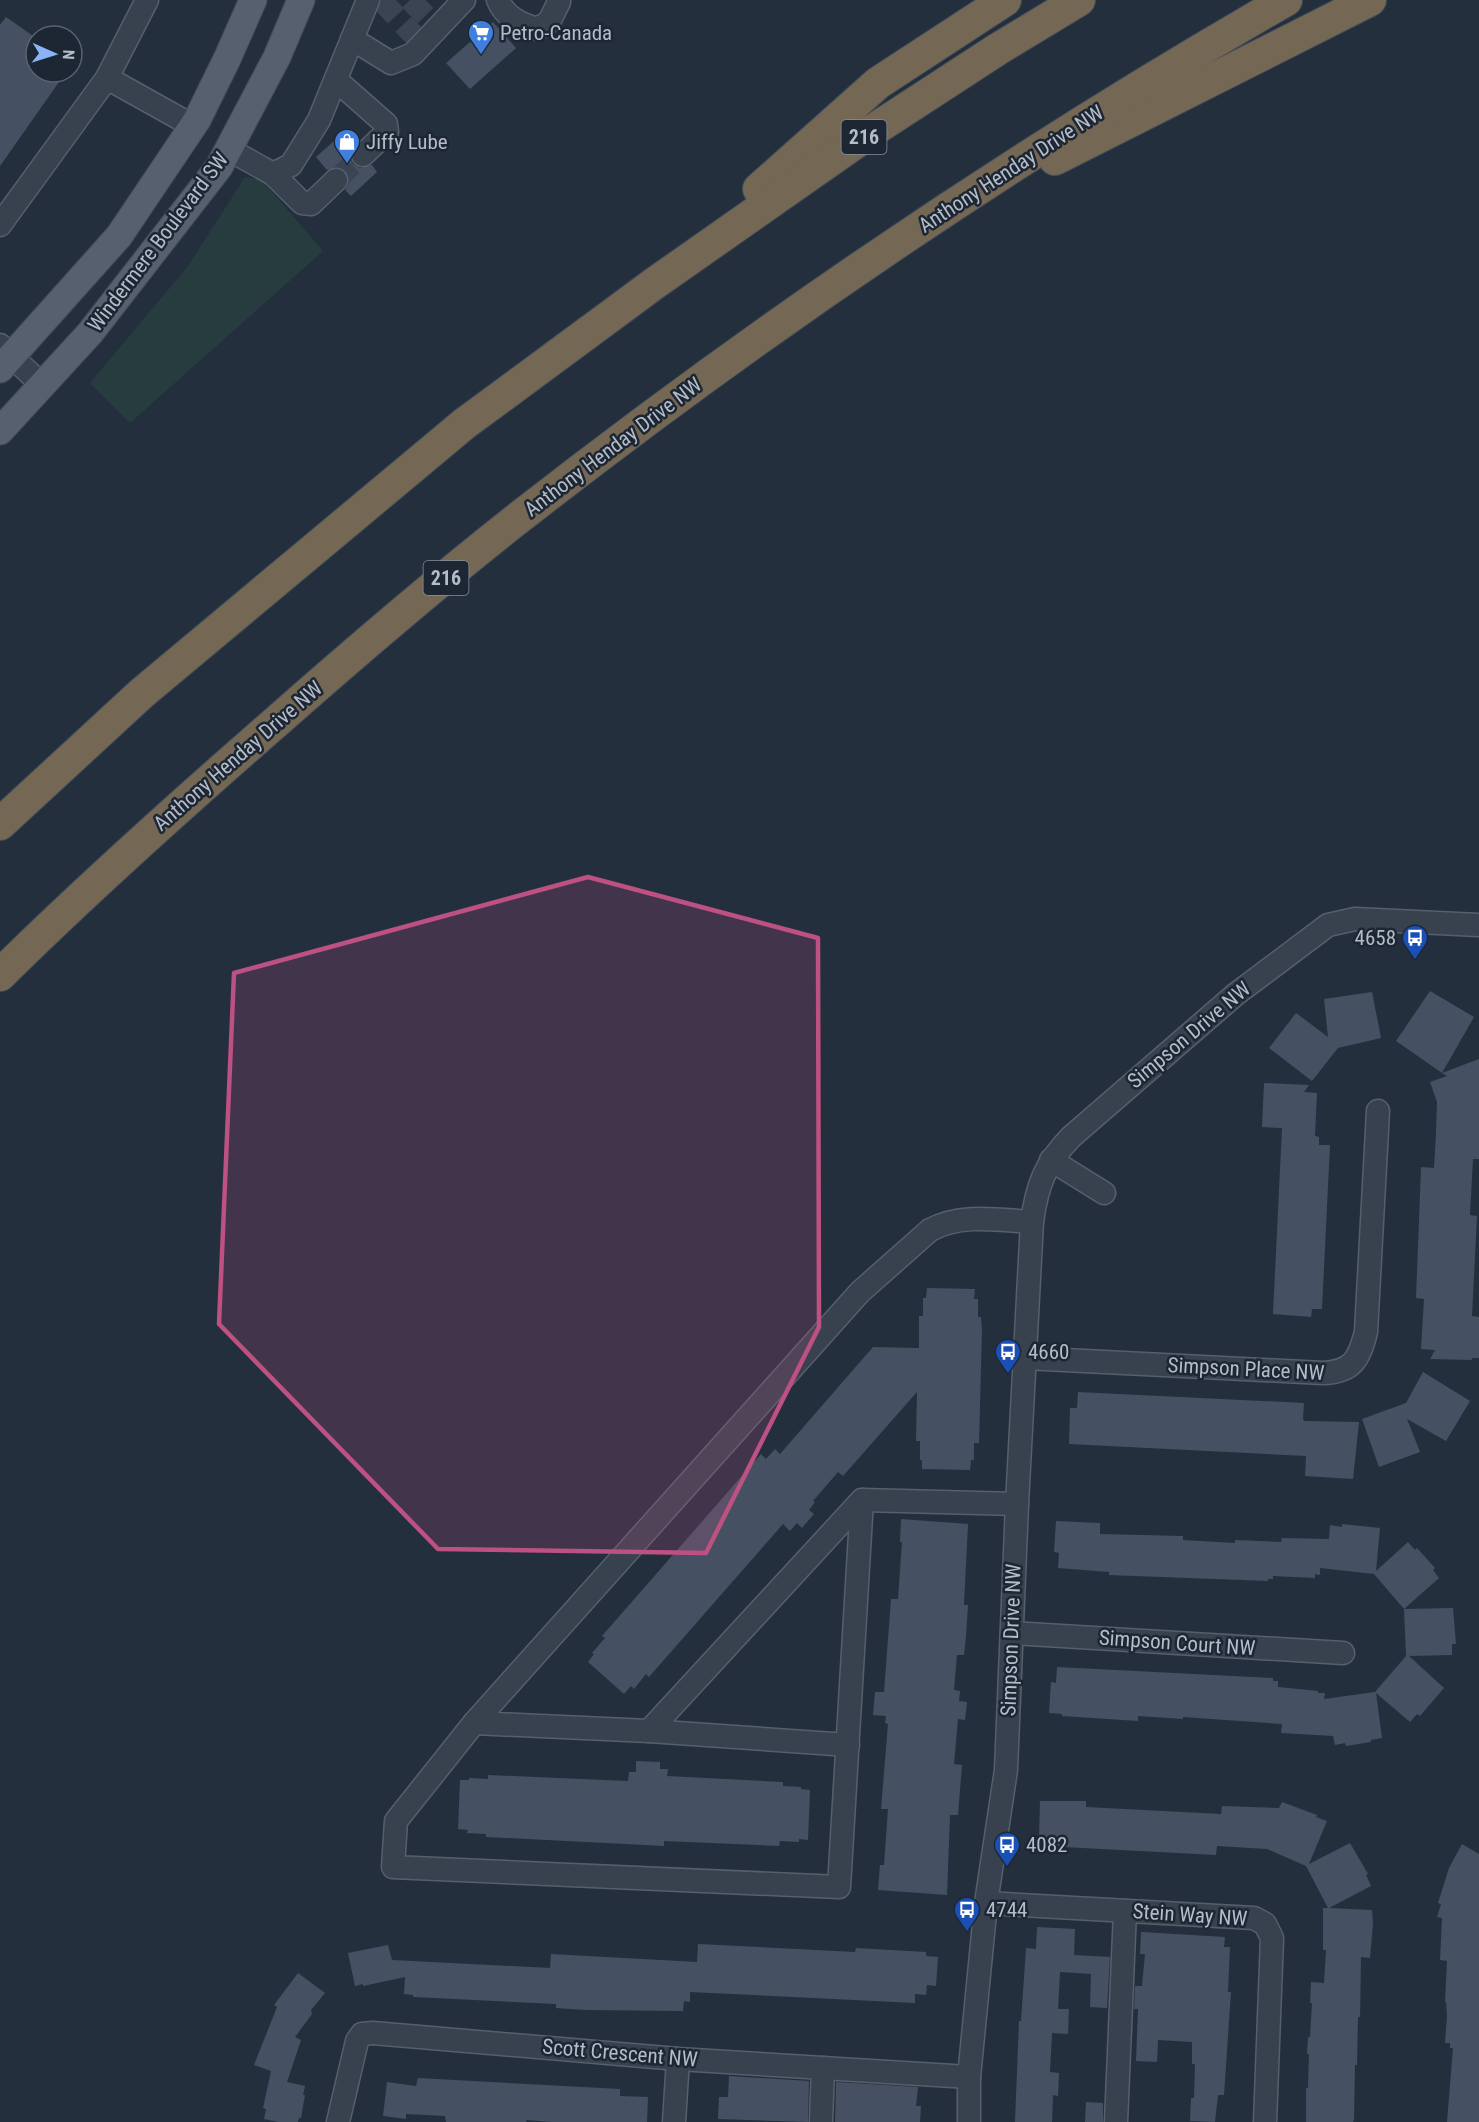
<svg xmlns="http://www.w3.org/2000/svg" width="1479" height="2122" viewBox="0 0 1479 2122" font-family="'Roboto Condensed',sans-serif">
<rect width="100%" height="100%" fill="#242f3e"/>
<path fill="#263c3f" d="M245 177 262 180 323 251 130 423 90 383 188 266Z"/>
<g fill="#455162">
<path d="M6 17 36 38V72H66L0 166V25Z"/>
<path d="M493 22 516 48 470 89 446 63Z"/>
<path d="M343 133 354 145 350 152V159L353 164 360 168 372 165 377 172 351 196 345 190 349 183V176L346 171 339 167 327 170 316 157Z"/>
<path d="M1430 991 1474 1017 1442 1073 1396 1041Z"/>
<path d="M1372 992 1381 1038 1338 1048 1312 1081 1269 1048 1296 1013 1328 1037 1324 999Z"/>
<path d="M1479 1059V1159H1473L1470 1215 1477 1216 1472 1316 1479 1317V1358H1472V1360L1430 1359 1435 1350 1421 1349 1424 1299 1416 1298 1421 1167 1434 1168 1436 1133 1437 1102 1430 1082 1447 1076 1442 1073Z"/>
<path d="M1264 1083 1309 1085 1304 1092 1317 1093 1315 1136 1319 1137V1145H1330L1322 1309H1312L1311 1317 1273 1314 1282 1128 1262 1127Z"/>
<path d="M927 1288 975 1289 974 1299H978V1317H981L982 1330 979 1443H974V1460H971L970 1470 922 1469V1460H920V1441H916L917 1392 843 1476 838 1472 813 1501 815 1502 809 1510 814 1514 802 1528 797 1523 790 1531 783 1524 649 1677 646 1674 634 1689 631 1686 624 1694 588 1662 594 1654 592 1653 605 1638 602 1636 761 1454 766 1459 775 1449 780 1454 873 1347 919 1348V1316H923V1298H926Z"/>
<path d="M1423 1372 1470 1401 1446 1441 1407 1419 1420 1452 1379 1467 1362 1419 1406 1403Z"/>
<path d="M1078 1392 1304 1403 1303 1419 1304 1421 1359 1422 1353 1479 1305 1476 1306 1456 1069 1444 1070 1408H1077Z"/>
<path d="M901 1519 968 1524 964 1605H968L966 1636 964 1655H957L954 1690 960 1691 959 1701 967 1702 965 1720 958 1719 954 1764 962 1765 958 1815H950L947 1895 878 1890 880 1865H884L888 1809H881L888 1724 885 1723 886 1716 873 1715 875 1692H884L891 1599H898L902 1542H900Z"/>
<path d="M1056 1521 1100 1523V1534L1183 1536V1540L1235 1543V1540L1281 1542 1282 1538 1329 1539 1330 1525 1342 1527V1524L1380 1528 1376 1571 1408 1542 1415 1550 1417 1548 1435 1568 1433 1570 1439 1578 1404 1609 1374 1574 1320 1568V1575L1315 1574V1578L1273 1576V1579H1268V1581L1109 1575V1572L1058 1568 1059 1553 1054 1552Z"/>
<path d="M1453 1608 1456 1644H1452V1655L1409 1656 1444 1688 1420 1716 1417 1714 1410 1722 1376 1693 1382 1738 1371 1740V1742L1346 1746 1345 1743 1335 1745 1333 1736 1281 1733 1282 1724 1183 1717V1719L1138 1716V1721L1062 1716V1714L1049 1713 1051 1682 1056 1683 1057 1667 1273 1678V1681H1278V1687L1318 1691V1693H1325L1324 1699 1375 1692 1406 1656 1404 1609Z"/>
<path d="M636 1761 660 1762V1769H668L667 1776 783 1782V1786L801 1787V1789L810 1790 808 1840 799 1839V1842L780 1841 779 1846 664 1841V1846L486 1837V1834L467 1833 468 1830 458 1829 460 1780H469V1778L488 1779V1775L628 1781 629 1772H636Z"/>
<path d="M1040 1801H1086V1807L1221 1814 1222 1806 1279 1808 1282 1802 1317 1815 1316 1817 1327 1821 1309 1864 1350 1843 1368 1874 1366 1875 1371 1886 1329 1908 1372 1910 1373 1923 1370 1958 1361 1957 1360 2017H1358L1357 2065H1355L1354 2120 1353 2122H1306V2088H1308L1309 2054H1307L1308 2037H1310L1312 2003H1310L1311 1982 1324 1983 1326 1950H1323V1908H1328L1306 1866 1267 1849 1217 1846 1216 1855 1064 1847V1852L1042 1851 1043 1837H1039Z"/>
<path d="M1462 1844 1479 1854V2122H1447L1453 2048H1450V2043H1445L1447 2016 1446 2002H1445L1447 1961 1440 1960 1442 1918 1437 1917 1441 1904 1438 1903 1449 1868Z"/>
<path d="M1037 1927 1075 1929 1074 1955 1110 1957 1107 2008 1090 2007 1091 1974 1060 1972 1058 2009H1069L1068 2034 1052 2033 1050 2072 1059 2073 1058 2096 1053 2095 1052 2122H1015L1019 2021H1021L1026 1948 1036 1949Z"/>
<path d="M1141 1932 1225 1937 1224 1947H1230L1228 1992H1231L1224 2095H1218L1215 2122 1190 2121 1191 2098H1194L1195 2064H1192V2042L1158 2040 1157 2062 1136 2061 1138 2009H1134L1135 1986H1142L1145 1954H1140Z"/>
<path d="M698 1944 855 1952 856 1948 926 1952V1956L938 1957 936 1986 927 1985 926 1995 915 1994V2003L690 1992V2002L684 2001 683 2011 585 2010 556 2008V2004L413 1997V1995L404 1994 405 1977 363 1986V1984L355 1986 348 1953 388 1945 392 1960 550 1968 551 1954 697 1962Z"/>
<path d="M298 1973 325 1993 311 2010 312 2014 295 2037 301 2040 287 2082 305 2086 303 2095H305L301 2118H299L298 2122H278L264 2119 266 2109 263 2108 271 2071 254 2065 277 2007 274 2005Z"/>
<path d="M729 2076 809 2081 808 2122 718 2119 719 2097H728Z"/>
<path d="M418 2078 620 2089V2096L648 2097 647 2122H551L527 2120 526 2122H446L445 2116 406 2114V2119L383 2116 387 2082 416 2086Z"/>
<path d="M836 2082 918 2087 916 2106H921L920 2122H835Z"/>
<path d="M1086 2102 1103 2103V2122H1085Z"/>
</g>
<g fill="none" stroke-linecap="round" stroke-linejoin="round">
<g stroke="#3a4453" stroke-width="22" stroke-dasharray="22 11" stroke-linecap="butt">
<path d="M381 0 422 44"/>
<path d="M410 0 438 28"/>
<path d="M336 180 363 155"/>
</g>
<defs>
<g id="minor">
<path d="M498 0C505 17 520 24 537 29L549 22 559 2 558 0"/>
<path d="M352 39 391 63 413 54 464 0"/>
<path d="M107 78 193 126"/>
<path d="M336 80 386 124 387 132 363 155"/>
<path d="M228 149 273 174 302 203 311 204 336 180"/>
<path d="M273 174 291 165 319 120 368 0"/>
<path d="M0 225 107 78 147 0"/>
<path d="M0 345 42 385"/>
<path d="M1051 1160 1104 1193"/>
<path d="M1025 1358 1323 1373C1353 1372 1359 1359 1366 1332L1378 1111"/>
<path d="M1017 1504 862 1500 649 1731 474 1723 860 1292 930 1230C961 1213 999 1220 1032 1222"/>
<path d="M1012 1633 1343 1653"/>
<path d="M474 1723 396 1821 393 1867 839 1887 862 1500"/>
<path d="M649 1731 848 1745"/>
<path d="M986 1903 1254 1918 1265 1924 1272 1938 1265 2122"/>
<path d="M338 2122 357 2041 362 2034 373 2033 678 2059 969 2077"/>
<path d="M674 2122 678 2059"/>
<path d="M821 2122 823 2068"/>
<path d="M969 2122V2077L986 1903 1006 1770 1017 1504 1032 1222C1037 1185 1045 1164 1071 1137L1236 994 1328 925 1355 919 1479 925"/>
<path d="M1116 2122 1125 1911"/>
</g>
<g id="major">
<path d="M0 369 119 236 197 120 227 59 253 0"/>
<path d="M0 431 90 333 219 167 277 57 301 0"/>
</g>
<g id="highway">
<path d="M1055 159 1370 0"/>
<path d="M759 189 878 83 1005 0"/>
<path d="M0 824 142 693 464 424 655 283 869 133 998 49 1079 0"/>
<path d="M0 975C89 887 182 804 276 722 353 654 431 587 512 523 757 331 1016 155 1286 0"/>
</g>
</defs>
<use href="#minor" stroke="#565f6c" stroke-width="25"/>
<use href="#major" stroke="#414a57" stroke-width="29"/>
<use href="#highway" stroke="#434c59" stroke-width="34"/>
<use href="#minor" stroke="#38414e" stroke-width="22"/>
<use href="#major" stroke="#56606e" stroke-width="27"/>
<use href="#highway" stroke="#746855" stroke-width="32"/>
</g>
<path fill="#bd5182" fill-opacity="0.2" stroke="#bd5182" stroke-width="4.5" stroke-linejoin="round" d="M588 877 818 938 819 1327 706 1553 438 1549 219 1324 234 973Z"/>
<defs>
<symbol id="supermarket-pin" viewBox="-11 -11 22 30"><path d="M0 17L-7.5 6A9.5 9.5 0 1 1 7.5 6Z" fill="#3f7fe0" stroke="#1d2633"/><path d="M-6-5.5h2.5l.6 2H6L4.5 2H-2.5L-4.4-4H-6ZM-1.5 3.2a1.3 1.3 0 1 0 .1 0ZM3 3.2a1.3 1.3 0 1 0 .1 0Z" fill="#fff"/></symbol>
<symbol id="shop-pin" viewBox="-11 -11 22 30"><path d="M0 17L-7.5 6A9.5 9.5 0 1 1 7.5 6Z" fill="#3f7fe0" stroke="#1d2633"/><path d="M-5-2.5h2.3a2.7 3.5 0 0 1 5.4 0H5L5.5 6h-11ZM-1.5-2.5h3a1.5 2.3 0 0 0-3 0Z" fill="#fff"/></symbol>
<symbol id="bus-pin" viewBox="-11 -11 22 30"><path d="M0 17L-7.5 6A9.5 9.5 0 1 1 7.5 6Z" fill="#1a4fb4" stroke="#1d2633"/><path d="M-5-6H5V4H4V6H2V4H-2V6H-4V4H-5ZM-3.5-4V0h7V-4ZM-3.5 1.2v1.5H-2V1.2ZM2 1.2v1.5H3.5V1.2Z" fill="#fff"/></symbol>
</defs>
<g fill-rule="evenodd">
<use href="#supermarket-pin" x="466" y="18" width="30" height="40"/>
<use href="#shop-pin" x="332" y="127" width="30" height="40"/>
<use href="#bus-pin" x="1400" y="923" width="30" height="40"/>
<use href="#bus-pin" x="993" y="1337" width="30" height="40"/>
<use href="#bus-pin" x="992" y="1830" width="30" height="40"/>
<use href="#bus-pin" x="952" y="1895" width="30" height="40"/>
</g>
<g text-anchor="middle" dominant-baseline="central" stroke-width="5" stroke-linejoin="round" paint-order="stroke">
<g fill="#1d2633" stroke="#878f9c" stroke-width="1.5">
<rect x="841.5" y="120" width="45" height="34" rx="4.5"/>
<rect x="423.5" y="561" width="45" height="34" rx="4.5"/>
</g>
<g font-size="20" font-weight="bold" fill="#b4bcc9">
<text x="864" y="137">216</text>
<text x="446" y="578">216</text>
</g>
<g font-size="21" fill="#b4bcc9" stroke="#1d2633" text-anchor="start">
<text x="500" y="33">Petro-Canada</text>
<text x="366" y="142">Jiffy Lube</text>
<text x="1396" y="938" text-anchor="end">4658</text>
<text x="1028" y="1352">4660</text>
<text x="1026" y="1845">4082</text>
<text x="986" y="1910">4744</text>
</g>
<g font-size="21" fill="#b4bcc9" stroke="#1d2633">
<text transform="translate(1011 169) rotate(-33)">Anthony Henday Drive NW</text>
<text transform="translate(158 242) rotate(-53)">Windermere Boulevard SW</text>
<text transform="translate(613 447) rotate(-37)">Anthony Henday Drive NW</text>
<text transform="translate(238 756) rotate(-41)">Anthony Henday Drive NW</text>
<text transform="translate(1189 1035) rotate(-40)">Simpson Drive NW</text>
<text transform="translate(1246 1369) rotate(3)">Simpson Place NW</text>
<text transform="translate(1011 1640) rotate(-88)">Simpson Drive NW</text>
<text transform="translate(1177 1643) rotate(4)">Simpson Court NW</text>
<text transform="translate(1190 1915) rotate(4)">Stein Way NW</text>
<text transform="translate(620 2053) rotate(5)">Scott Crescent NW</text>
</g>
</g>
<g transform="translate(54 54) rotate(93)"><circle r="28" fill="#1d2633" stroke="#59626f" stroke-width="1.5"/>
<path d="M0-4.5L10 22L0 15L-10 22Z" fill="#8ab4f8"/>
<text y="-9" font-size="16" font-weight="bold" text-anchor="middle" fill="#b4bcc9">N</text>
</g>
</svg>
